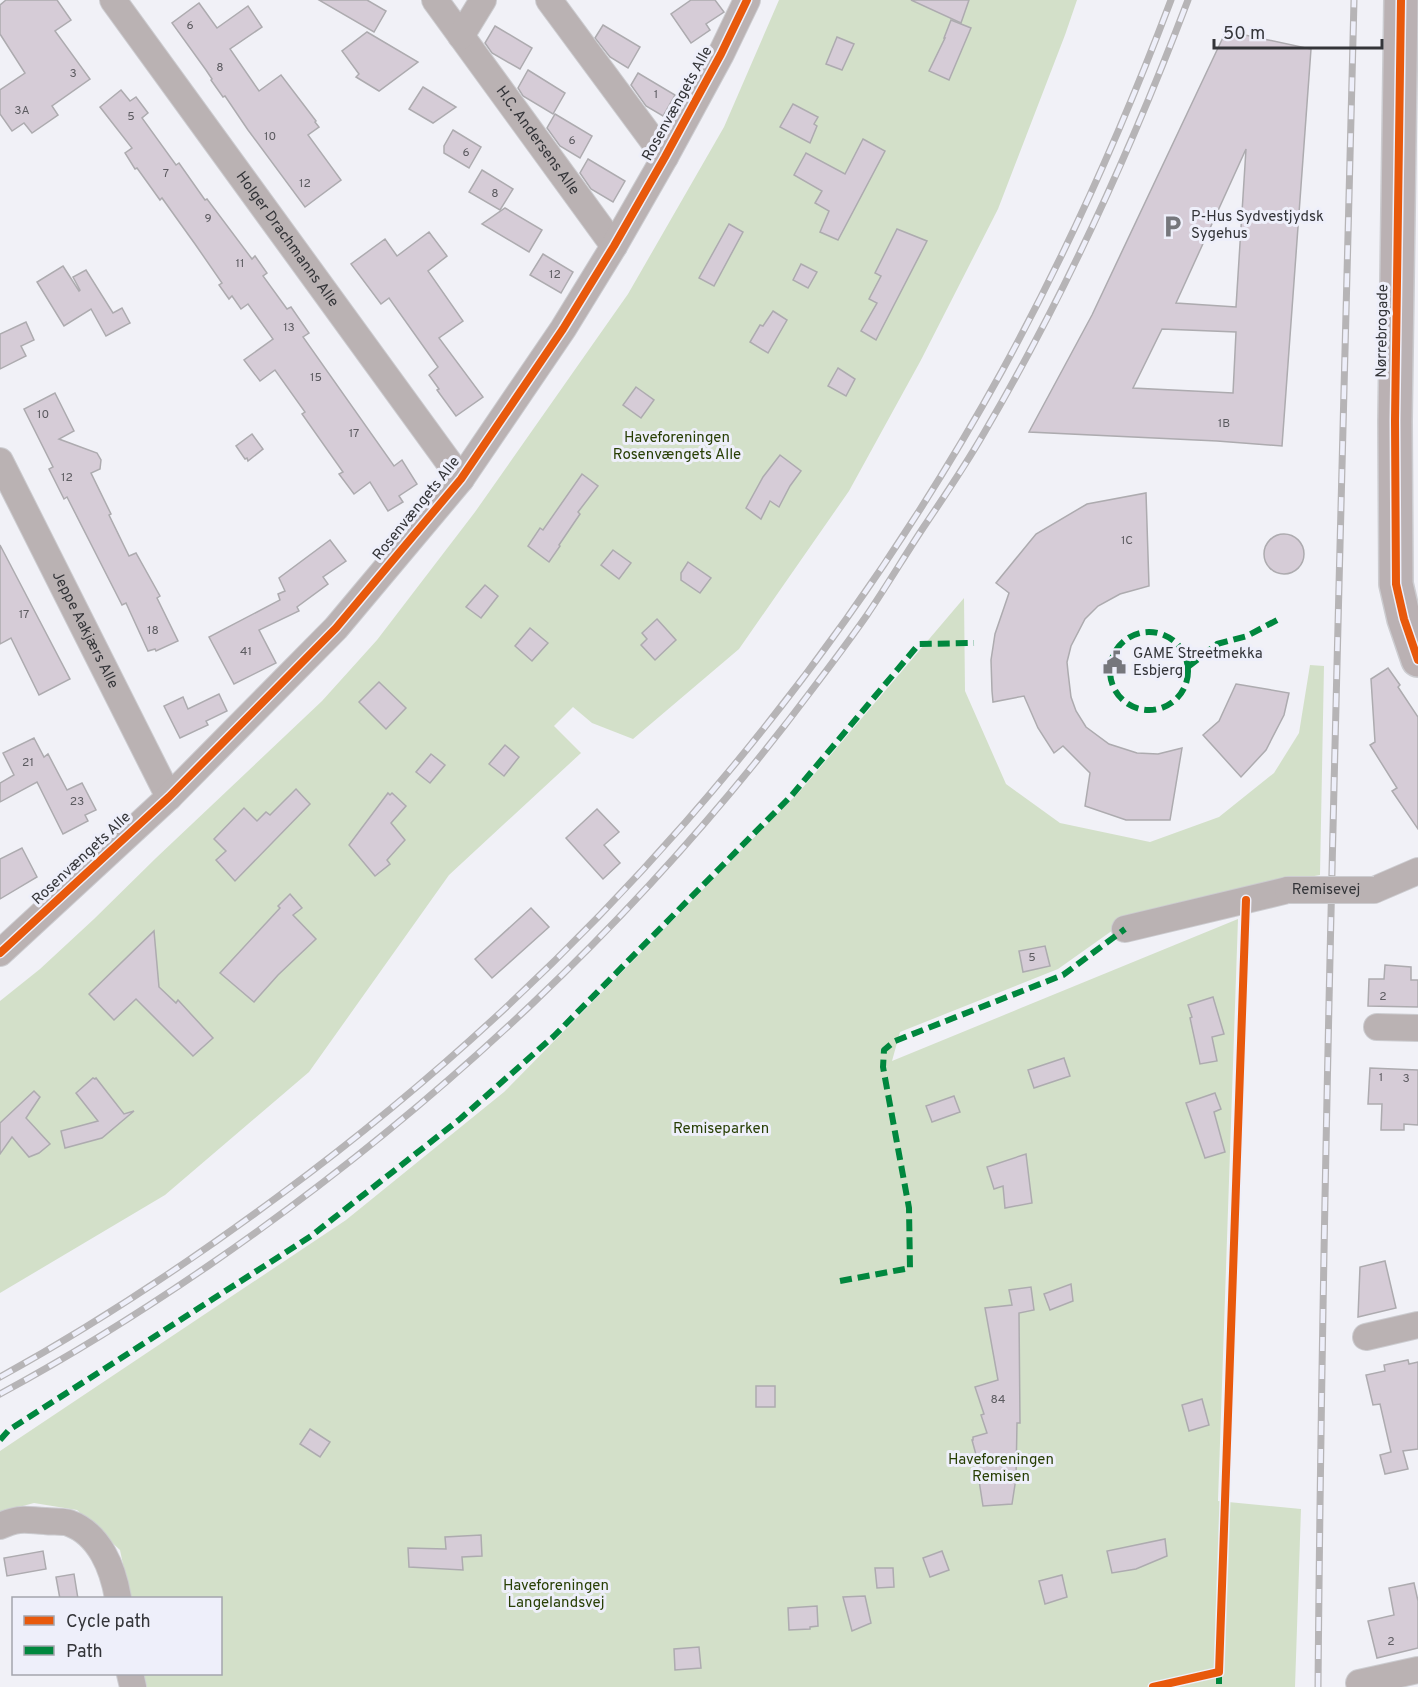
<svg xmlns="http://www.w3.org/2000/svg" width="1418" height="1687" viewBox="0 0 1418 1687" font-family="Overpass,sans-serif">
<rect width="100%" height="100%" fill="#f1f1f7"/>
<g fill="#d3e0c9">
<path d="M779 0H1077L1065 35 998 209 921 360 849 491 739 649 633 739 592 723 573 707 554 726 581 753 449 875 309 1072 165 1195 0 1293V1001L40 969 94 919 156 858 322 701 377 640 475 512 628 294 724 127Z"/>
<path d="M964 598 965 691 1006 784 1060 823 1150 842 1219 817 1274 773 1299 733 1310 665 1324 666 1320 875 1221 893 1130 918 1058 969 900 1032 892 1061 1238 919 1218 1501 1301 1509 1295 1687H147L144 1674H220V1598H130L120 1550 77 1510 34 1503 0 1512V1451L346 1220 504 1092 800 791Z"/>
</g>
<g fill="#d6ccd7" stroke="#adabaf" stroke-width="1.5" fill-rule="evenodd">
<path d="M6 0H57L71 20 55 31 90 79 52 106 58 115 32 133 24 123 12 131 0 114V90L25 73 0 34V5Z"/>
<path d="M319 0H367L386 11 374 32Z"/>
<path d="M691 0H715L724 12 706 24 710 30 691 43 671 14Z"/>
<path d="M911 0H969L961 23Z"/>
<path d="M199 3 217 28 248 6 262 27 230 49 259 91 281 75 316 121 315 122 319 127 308 135 341 180 305 207 248 130 225 96 223 97 211 80 212 79 206 70 172 23Z"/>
<path d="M951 20 971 28 949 80 929 71 945 38H944Z"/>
<path d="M603 25 640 47 628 68 610 57 595 38Z"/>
<path d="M495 26 532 48 520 69 492 53 485 43Z"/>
<path d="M1226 31 1311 49 1282 446 1217 441 1029 432 1092 315ZM1246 149 1236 307 1176 303ZM1162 329 1236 332 1233 393 1133 388Z"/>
<path d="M367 32 418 62 379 91 356 77 359 74 342 51Z"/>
<path d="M837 37 854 44 842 70 826 64Z"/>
<path d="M528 70 565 93 553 114 523 96 518 88Z"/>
<path d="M638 73 675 95 663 116 646 106 631 85Z"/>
<path d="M423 87 456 107 433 123 409 109Z"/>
<path d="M121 90 130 101 136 97 148 113 142 118 176 165 179 163 205 200 207 199 252 259 255 256 267 273 263 276 287 309 291 307 309 333 303 337 394 466 402 460 417 484 399 496 403 502 388 511 370 482 354 494 339 474 343 472 302 414 305 412 275 370 260 381 244 360 273 339 248 304 241 309 232 296 229 299 219 285 222 283 195 244 162 198 160 200 137 168 135 169 125 153 132 148 100 107Z"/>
<path d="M793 104 818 117 814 124 817 126 810 143 780 127Z"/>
<path d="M555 114 592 136 580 158 560 146 547 128Z"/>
<path d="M453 130 481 147 469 168 444 153V146Z"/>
<path d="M863 139 885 151 838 240 820 232 829 211 815 203 822 191 794 175 806 153 845 174Z"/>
<path d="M588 159 625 181 613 202 591 189 580 173Z"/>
<path d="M482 170 513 189 500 210 469 192Z"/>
<path d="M505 208 542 230 529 252 482 224Z"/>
<path d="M729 224 743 232 714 286 699 278Z"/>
<path d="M897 229 927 241 876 340 861 331 877 303 869 299 881 276 875 273Z"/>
<path d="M429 232 447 256 428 271 463 321 439 338 483 397 456 416 437 390 439 389 429 375 438 367 389 298 381 304 351 264 385 239 397 256Z"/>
<path d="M543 254 573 272 561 293 530 275Z"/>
<path d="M801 264 817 272 808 288 793 280Z"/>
<path d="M63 266 79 291 80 290 73 277 86 270 113 313 122 308 130 323 106 336 91 309 64 326 37 282Z"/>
<path d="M773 311 787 320 768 353 750 342 760 325 763 326Z"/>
<path d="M26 322 34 340 21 346 26 356 0 369V334Z"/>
<path d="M838 368 855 379 846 396 828 386Z"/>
<path d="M636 387 654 400 641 418 623 405Z"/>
<path d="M55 393 74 431 59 439 97 453 101 460 100 469 91 473 111 514 109 515 129 556 136 553 160 596 157 598 178 641 156 651 155 649 148 651 126 603 122 605 67 497 64 499 49 469 53 467 24 409Z"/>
<path d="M252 434 263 449 248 461 247 458 245 459 236 446Z"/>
<path d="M780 455 801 471 790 486 779 507 770 501 761 519 746 508 763 477Z"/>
<path d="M582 474 598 486 578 512 580 514 559 545 560 546 549 562 528 546 540 528 543 530Z"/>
<path d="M1146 493 1149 586 1120 594 1098 606 1085 619 1071 646 1067 662 1068 672 1071 697 1076 711 1086 727 1109 744 1137 753 1158 754 1182 748 1170 820H1126L1085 806 1090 773 1063 746 1054 753 1038 728 1024 696 993 702 992 691 991 660 995 634 1009 593 996 583 1036 534 1087 504Z"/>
<circle cx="1284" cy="554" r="20"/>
<path d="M330 540 346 561 323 577 328 584 297 607 299 611 259 630 276 663 234 684 209 637 280 600 278 594 285 591 279 578Z"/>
<path d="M0 545 70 679 39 695 11 638 0 644Z"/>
<path d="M613 550 631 563 619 579 601 565Z"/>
<path d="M688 562 711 578 700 593 681 580V573Z"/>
<path d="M485 585 498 596 481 618 466 607Z"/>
<path d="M657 619 676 640 655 660 641 645 647 639 642 633Z"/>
<path d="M530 628 548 643 532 661 515 646Z"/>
<path d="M1388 668 1400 685 1398 687 1418 717V829L1392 791 1397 788 1370 745 1375 742 1371 679Z"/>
<path d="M379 682 406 708 386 729 359 702Z"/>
<path d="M1236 684 1289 693 1284 715 1266 750 1241 777 1203 735 1219 721Z"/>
<path d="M219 694 227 711 206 721 208 725 180 738 164 706 183 697 188 709Z"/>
<path d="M34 738 44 757 48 754 67 790 82 783 96 810 85 815 88 821 63 834 37 782 0 802V783L14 775 3 753Z"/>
<path d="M505 745 519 757 504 776 489 764Z"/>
<path d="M431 754 445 765 430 783 416 772Z"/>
<path d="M296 789 310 804 235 881 216 860 226 851 214 839 244 808 257 821 266 812 270 815Z"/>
<path d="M388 793 390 795 392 793 406 806 391 823 405 840 387 860 390 864 375 876 349 845Z"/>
<path d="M597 809 619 832 604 845 620 863 603 879 566 838Z"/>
<path d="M22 848 37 877 0 899V859Z"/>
<path d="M290 894 302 908 293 915 316 939 278 975 254 1002 220 973 280 908 278 906Z"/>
<path d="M531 908 549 927 492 978 475 959Z"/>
<path d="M154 931 159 987 176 1003 178 1000 213 1038 193 1056 136 999 114 1020 89 994Z"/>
<path d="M1045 946 1050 966 1023 972 1019 951Z"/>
<path d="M1385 965 1411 967V980H1418V1007L1368 1006 1369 979H1384Z"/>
<path d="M1213 997 1224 1034 1212 1037 1217 1061 1200 1064 1190 1018 1192 1017 1188 1005Z"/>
<path d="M1064 1058 1070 1076 1034 1088 1028 1070Z"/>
<path d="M1370 1068 1418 1070V1125L1404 1124V1130H1381L1382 1104H1368Z"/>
<path d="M93 1078 95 1079 96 1078 124 1114 134 1111 102 1138 65 1148 61 1131 98 1121 76 1093Z"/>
<path d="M34 1091 40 1097 26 1118 50 1144 39 1153 29 1157 12 1137 0 1154V1123Z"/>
<path d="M1215 1093 1221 1109 1214 1112 1225 1152 1205 1158 1186 1103Z"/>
<path d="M954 1096 960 1112 932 1122 926 1106Z"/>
<path d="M1026 1154 1032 1203 1005 1208 1003 1186 994 1189 987 1167Z"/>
<path d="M1385 1261 1396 1308 1358 1317 1360 1267Z"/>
<path d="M1071 1284 1073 1301 1050 1310 1044 1294Z"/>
<path d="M1031 1287 1034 1310 1019 1313 1020 1423H1017L1016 1478 1012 1504 983 1506 978 1474 981 1473 972 1440H973V1437L987 1433 981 1415 984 1414 975 1387 998 1380 985 1308 1012 1305 1009 1290Z"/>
<path d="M1408 1360 1409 1364 1418 1362V1449L1403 1451 1408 1469 1385 1474 1380 1455 1391 1452 1380 1404 1373 1405 1366 1375 1385 1371 1384 1365Z"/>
<rect x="756" y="1386" width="19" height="21"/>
<path d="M1202 1399 1209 1425 1189 1431 1182 1405Z"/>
<path d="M310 1429 330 1442 320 1457 300 1444Z"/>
<path d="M481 1535 482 1556 462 1557 463 1570 409 1567 408 1548 446 1549 445 1537Z"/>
<path d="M1165 1539 1167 1556 1136 1569 1112 1573 1107 1551Z"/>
<path d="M43 1551 46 1569 7 1576 4 1558Z"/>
<path d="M942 1551 949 1570 930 1577 923 1558Z"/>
<path d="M875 1568H893L894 1587 877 1588Z"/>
<path d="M74 1574 78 1599H60L56 1577Z"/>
<path d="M1062 1575 1067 1597 1045 1604 1039 1581Z"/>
<path d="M1414 1583 1418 1601V1648L1377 1658 1368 1621 1394 1615 1389 1588Z"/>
<path d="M865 1596 871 1623 852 1631 843 1597Z"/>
<path d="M817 1606 818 1626 810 1627V1629L789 1630 788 1608Z"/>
<path d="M699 1647 701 1668 675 1670 674 1649Z"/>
</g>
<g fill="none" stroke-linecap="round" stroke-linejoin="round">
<defs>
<g id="street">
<path id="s1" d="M113 0 461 479"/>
<path id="s2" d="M435 0 614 246"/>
<path d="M549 0 665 157"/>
<path d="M461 36 483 0"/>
<path id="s3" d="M0 461 169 797"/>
<path d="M1374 890 1418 871"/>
<path d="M1125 929 1288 890"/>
<path d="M0 953 169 797 336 628 461 479 563 329 614 246 665 157 721 54 747 0"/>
<path d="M1377 1027 1418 1028"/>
<path d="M1366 1337 1418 1325"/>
<path d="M0 1526C20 1517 25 1520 45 1521 53 1522 62 1521 69 1523 100 1534 113 1569 118 1598"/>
<path d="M130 1674 133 1687"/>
<path d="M1359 1683 1418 1670"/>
</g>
<path id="secondary" d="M1401 0 1395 421 1396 584 1404 619 1418 660"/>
</defs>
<use href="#street" stroke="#ccccd0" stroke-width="28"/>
<use href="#secondary" stroke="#ccccd0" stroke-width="36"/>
<use href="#street" stroke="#bab2b3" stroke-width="26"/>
<use href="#secondary" stroke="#bab1b3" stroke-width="33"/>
<defs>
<g id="rail">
<path d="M0 1377C98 1323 191 1261 280 1195 576 977 825 693 1002 371 1067 252 1123 127 1171 0"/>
<path d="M0 1394C72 1355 141 1312 208 1266 438 1108 644 914 811 691 830 666 849 641 867 615 886 587 904 557 923 528 944 497 965 466 984 433 1065 295 1131 150 1188 0"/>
<path d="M1318 1687C1323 1125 1340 562 1354 0"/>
</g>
</defs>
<use href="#rail" stroke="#b6b4b6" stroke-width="7"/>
<use href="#rail" stroke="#eeeffa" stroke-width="4.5" stroke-dasharray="14" stroke-linecap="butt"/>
<defs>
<g id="street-bridge">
<path id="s4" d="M1288 890H1374"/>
</g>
</defs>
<use href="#street-bridge" stroke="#ccccd0" stroke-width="28" stroke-linecap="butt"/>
<use href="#street-bridge" stroke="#bab2b3" stroke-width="26"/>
<g stroke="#00873e" stroke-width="6" stroke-dasharray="12 6" stroke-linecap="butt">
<circle cx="1149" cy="671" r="39"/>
<path d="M1188 667 1217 644 1247 636 1279 619"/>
<path d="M840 1281 910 1268 909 1208 883 1067 884 1050 895 1041 1063 975 1125 929"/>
<path d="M0 1440 9 1430 311 1236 460 1119 554 1036 792 795 919 644 974 643"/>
<path d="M1219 1672V1687"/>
</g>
<defs>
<g id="cycleway">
<path d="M1401 0 1395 421 1396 584 1404 619 1418 660"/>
<path d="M0 953 169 797 336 628 461 479 563 329 614 246 665 157 721 54 747 0"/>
<path d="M1153 1687 1219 1672 1246 900"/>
</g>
</defs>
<use href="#cycleway" stroke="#eeeffa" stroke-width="11"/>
<use href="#cycleway" stroke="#e8590c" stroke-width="8"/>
</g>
<defs>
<symbol id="parking-bare" viewBox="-9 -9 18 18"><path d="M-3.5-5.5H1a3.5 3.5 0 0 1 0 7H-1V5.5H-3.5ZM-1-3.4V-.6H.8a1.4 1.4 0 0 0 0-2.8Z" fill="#76777c" stroke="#eeeffa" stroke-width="2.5" paint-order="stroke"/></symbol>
<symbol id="civic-bare" viewBox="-9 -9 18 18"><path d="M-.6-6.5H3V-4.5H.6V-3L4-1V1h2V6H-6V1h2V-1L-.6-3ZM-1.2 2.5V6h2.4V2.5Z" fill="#76777c" stroke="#eeeffa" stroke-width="2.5" paint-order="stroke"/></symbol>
</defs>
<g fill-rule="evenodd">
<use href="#parking-bare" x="1156" y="210" width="33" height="33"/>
<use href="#civic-bare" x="1098" y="646" width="33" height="33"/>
</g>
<g text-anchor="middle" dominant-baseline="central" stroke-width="6" stroke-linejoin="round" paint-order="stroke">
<g font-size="12" fill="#5c5b60">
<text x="190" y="26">6</text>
<text x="220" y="68">8</text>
<text x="73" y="74">3</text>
<text x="656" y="95">1</text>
<text x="22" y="111">3A</text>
<text x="131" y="117">5</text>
<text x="270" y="137">10</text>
<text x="572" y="141">6</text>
<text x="466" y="153">6</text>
<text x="166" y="174">7</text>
<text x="305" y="184">12</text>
<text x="495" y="194">8</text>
<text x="208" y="219">9</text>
<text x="240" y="264">11</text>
<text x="555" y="275">12</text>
<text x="289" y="328">13</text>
<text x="316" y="378">15</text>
<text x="43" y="415">10</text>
<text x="1224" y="424">1B</text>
<text x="354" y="434">17</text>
<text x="67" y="478">12</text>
<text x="1127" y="541">1C</text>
<text x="24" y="615">17</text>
<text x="153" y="631">18</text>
<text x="246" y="652">41</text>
<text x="28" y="763">21</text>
<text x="77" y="802">23</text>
<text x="1032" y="958">5</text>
<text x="1383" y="997">2</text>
<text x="1381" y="1078">1</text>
<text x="1406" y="1079">3</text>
<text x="998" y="1400">84</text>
<text x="1391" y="1642">2</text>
</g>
<g font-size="15" fill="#343539" stroke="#eeeffa">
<text transform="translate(678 104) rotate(-61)">Rosenvængets Alle</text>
<text stroke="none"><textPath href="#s2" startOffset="174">H.C. Andersens Alle</textPath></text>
<text stroke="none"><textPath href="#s1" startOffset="296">Holger Drachmanns Alle</textPath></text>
<text transform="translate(1383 331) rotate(-89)">Nørrebrogade</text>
<text transform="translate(417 509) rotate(-51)">Rosenvængets Alle</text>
<text stroke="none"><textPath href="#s3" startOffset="189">Jeppe Aakjærs Alle</textPath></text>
<text transform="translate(82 859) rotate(-43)">Rosenvængets Alle</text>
<text stroke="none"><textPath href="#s4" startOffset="38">Remisevej</textPath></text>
</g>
<g font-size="15" fill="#343539" stroke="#eeeffa" text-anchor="start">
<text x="1191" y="217">P-Hus Sydvestjydsk<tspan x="1191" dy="17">Sygehus</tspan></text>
<text x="1133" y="654">GAME Streetmekka<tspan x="1133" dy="17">Esbjerg</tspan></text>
</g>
<g font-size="15" fill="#283f05" stroke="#eeeffa">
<text x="677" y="438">Haveforeningen<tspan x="677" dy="17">Rosenvængets Alle</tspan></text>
<text x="721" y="1129">Remiseparken</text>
<text x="1001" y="1460">Haveforeningen<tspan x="1001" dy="17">Remisen</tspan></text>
<text x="556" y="1586">Haveforeningen<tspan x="556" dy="17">Langelandsvej</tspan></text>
</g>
</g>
<rect x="12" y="1597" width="210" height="78" fill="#eeeffa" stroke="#a4a5ad" stroke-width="1.5"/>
<rect x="24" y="1616" width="30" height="9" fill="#e8590c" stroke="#a4a5ad" stroke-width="1.5"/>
<text x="66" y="1627" font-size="18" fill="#343539">Cycle path</text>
<rect x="24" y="1646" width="30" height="9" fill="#00873e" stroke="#a4a5ad" stroke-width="1.5"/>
<text x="66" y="1657" font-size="18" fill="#343539">Path</text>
<path d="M1214 39v9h168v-9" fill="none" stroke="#343539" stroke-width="3"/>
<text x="1223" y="39" font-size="18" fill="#343539" stroke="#eeeffa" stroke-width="4.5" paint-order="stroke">50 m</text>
</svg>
